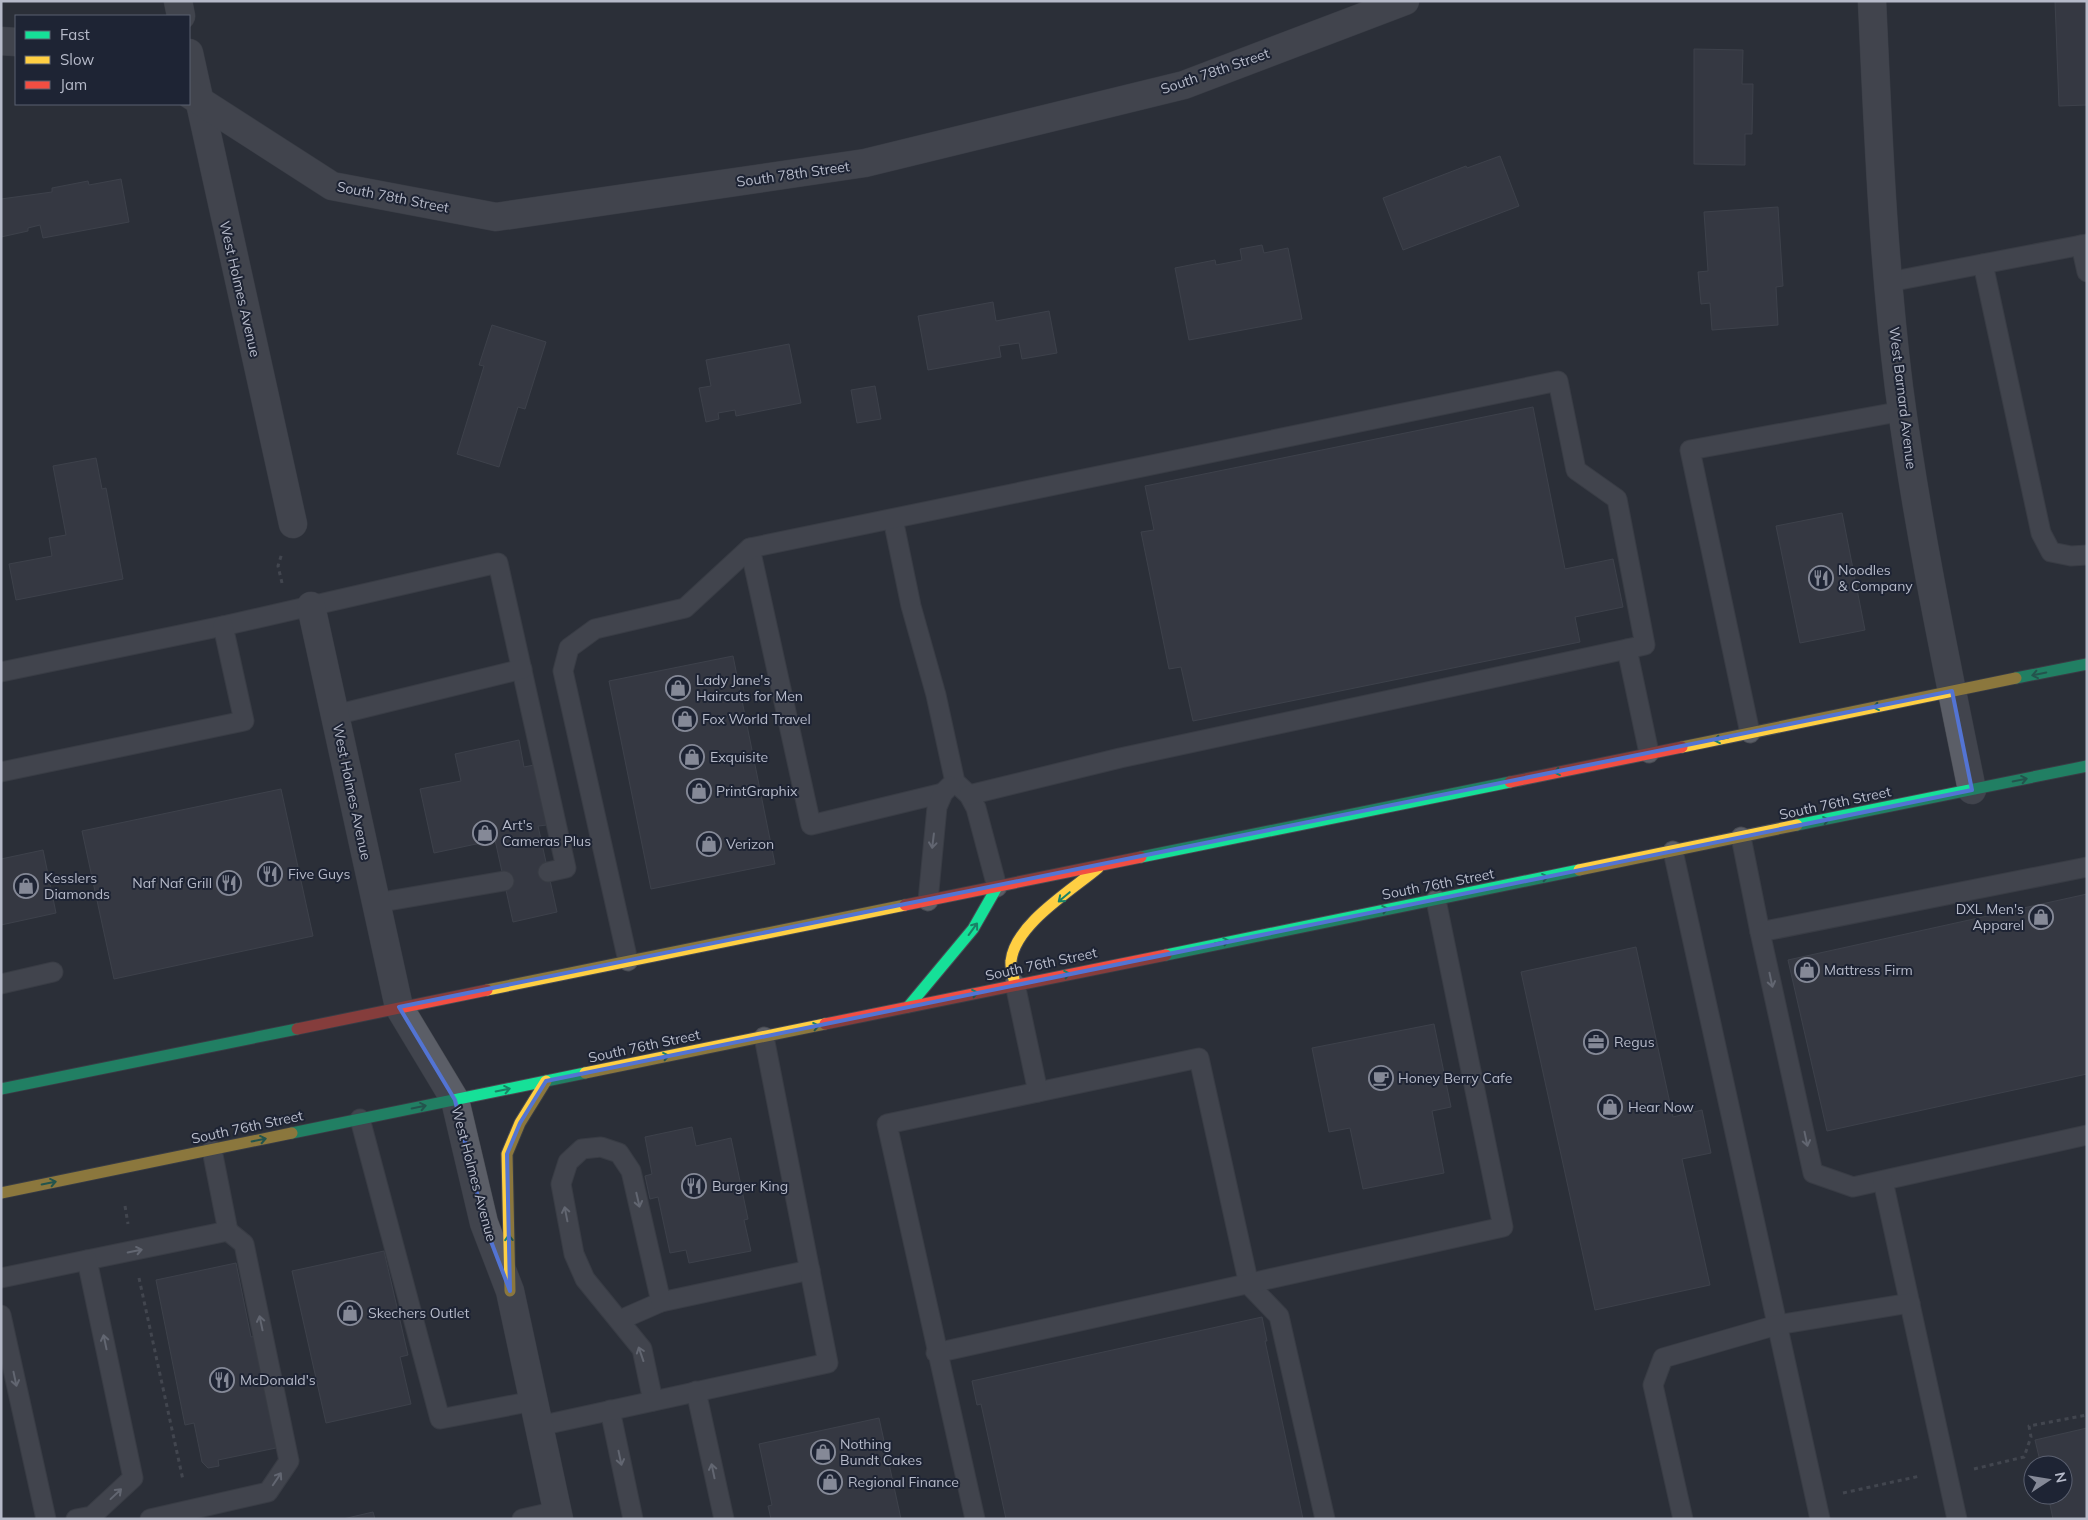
<svg xmlns="http://www.w3.org/2000/svg" width="2088" height="1520" viewBox="0 0 2088 1520" font-family="Mulish,sans-serif">
<rect width="100%" height="100%" fill="#2b2f39"/>
<g fill="#41444e" stroke="#535761">
<path d="M2055 1H2087V105L2059 106Z"/>
<path d="M1694 49 1743 50 1742 84H1753L1752 134H1745V165L1694 164Z"/>
<path d="M1500 156 1519 206 1403 250 1383 198 1466 166 1467 168Z"/>
<path d="M121 179 129 222 43 238 40 225 28 228V231L1 237V199L52 192V188L88 181 89 185Z"/>
<path d="M1778 207 1783 286 1776 287 1778 325 1712 330 1710 303 1701 304 1698 272 1708 271 1704 212Z"/>
<path d="M1262 245 1264 253 1288 248 1302 319 1189 340 1175 268 1215 260 1216 265 1242 260 1240 249Z"/>
<path d="M993 302 996 321 1049 311 1057 353 1022 359 1019 343 999 346 1001 357 928 370 918 316Z"/>
<path d="M492 325 546 342 525 409 518 407 499 467 457 454 484 366 479 365Z"/>
<path d="M789 344 801 403 736 416 735 410 718 413 719 419 706 422 699 388 711 386 706 360Z"/>
<path d="M875 386 881 419 857 423 851 390Z"/>
<path d="M1533 407 1565 569 1613 559 1623 607 1575 617 1580 642 1193 721 1181 667 1169 669 1149 571 1141 532 1154 530 1145 486Z"/>
<path d="M96 458 102 489 106 488 123 579 16 600 9 564 52 556 49 538 66 535 53 466Z"/>
<path d="M1842 513 1865 630 1800 643 1776 526Z"/>
<path d="M733 656 775 864 651 889 609 681Z"/>
<path d="M519 740 524 767 534 765 547 825 538 826 557 912 513 922 495 840 434 853 420 789 461 781 455 754Z"/>
<path d="M281 789 313 936 114 979 82 831Z"/>
<path d="M43 850 56 913 1 925V859Z"/>
<path d="M2087 894V1074L1827 1131 1788 960Z"/>
<path d="M1636 947 1673 1117 1702 1110 1711 1153 1682 1159 1710 1285 1595 1310 1521 972Z"/>
<path d="M1434 1024 1451 1107 1432 1111 1444 1173 1363 1189 1350 1128 1329 1132 1312 1048Z"/>
<path d="M692 1127 696 1146 731 1138 748 1219 744 1220 751 1251 689 1263 686 1250 670 1253 658 1197 650 1199 645 1176 652 1174 645 1137Z"/>
<path d="M384 1251 408 1355 400 1357 411 1404 326 1423 292 1271Z"/>
<path d="M236 1263 251 1337 258 1335 281 1447 218 1460 219 1466 208 1468 202 1462 194 1423 185 1425 156 1280Z"/>
<path d="M1262 1317 1267 1341H1265L1303 1519H1006L981 1404 977 1405 972 1381Z"/>
<path d="M879 1418 901 1519H771L768 1506 772 1505 759 1444Z"/>
<path d="M2087 1428V1519H2053L2048 1495H2063V1465H2041L2035 1440Z"/>
<path d="M373 1512 375 1519H343Z"/>
</g>
<g fill="none" stroke-linecap="round" stroke-linejoin="round">
<defs>
<g id="lane">
<path d="M2081 245 2087 272"/>
<path d="M1983 264 2041 533 2051 552 2071 556 2087 555"/>
<path d="M1889 282 2087 244"/>
<path d="M893 519 911 606 936 695 955 782 969 795 976 808 997 887"/>
<path d="M750 548 811 825 943 793"/>
<path d="M1 672 223 626 498 563 566 868 548 872"/>
<path d="M335 715 522 669"/>
<path d="M1750 733 1690 450 1903 411"/>
<path d="M1 772 244 721 223 626"/>
<path d="M969 795 1120 758 1627 649"/>
<path d="M1741 837 1760 932 2087 867"/>
<path d="M1673 851 1820 1519"/>
<path d="M928 901 937 807 943 793 950 786"/>
<path d="M376 903 504 881"/>
<path d="M1760 932 1813 1173 1853 1187 2087 1135"/>
<path d="M628 961 563 671 569 648 595 629 685 608 750 548 1558 381 1576 470 1617 499 1645 645 1627 649 1649 753"/>
<path d="M1 984 53 972"/>
<path d="M1038 1092 1199 1058 1249 1285 1279 1316 1325 1519"/>
<path d="M360 1119 440 1419 533 1401"/>
<path d="M1883 1181 1957 1519"/>
<path d="M87 1260 228 1231 212 1150"/>
<path d="M1 1278 87 1260 133 1478 92 1516 76 1519"/>
<path d="M1 1315 46 1519"/>
<path d="M620 1320 661 1302 810 1270"/>
<path d="M936 1353 1503 1227 1436 900"/>
<path d="M696 1391 724 1519"/>
<path d="M653 1401 642 1349 585 1279 574 1254 561 1184 568 1162 582 1149 601 1147 619 1153 631 1171 661 1302"/>
<path d="M610 1410 633 1519"/>
<path d="M539 1426 828 1363 764 1037"/>
<path d="M150 1519 268 1492 289 1461 244 1244 228 1231"/>
<path d="M522 1519 557 1511"/>
<path d="M975 1519 887 1124 1038 1092 1015 984"/>
<path d="M1683 1519 1653 1385 1663 1358 1777 1325 1910 1303"/>
</g>
<g id="street">
<path d="M178 1 181 16"/>
<path d="M1872 1C1878 131 1883 260 1899 388 1917 524 1945 657 1972 790"/>
<path d="M1 41 16 42"/>
<path d="M189 53 293 524"/>
<path d="M189 94 332 186 496 217 865 163 1184 85 1405 1"/>
<path d="M311 606 399 1007 455 1100 484 1223 510 1291 559 1519"/>
</g>
<g id="fast">
<path d="M2016 678 2087 664"/>
<path d="M1797 825 2087 766"/>
<path d="M1141 857 1510 782"/>
<path d="M1166 955 1579 870"/>
<path d="M908 1007 973 929 997 887"/>
<path d="M1 1089 297 1029"/>
<path d="M292 1133 585 1073"/>
</g>
<g id="slow">
<path d="M1682 747 2016 678"/>
<path d="M1579 870 1797 825"/>
<path d="M1015 984C1014 977 1010 968 1011 961 1015 924 1072 890 1098 868"/>
<path d="M487 990 905 905"/>
<path d="M585 1073 825 1024"/>
<path d="M1 1193 292 1133"/>
<path d="M510 1291 507 1154 520 1123 546 1081"/>
</g>
<g id="jam">
<path d="M1510 782 1682 747"/>
<path d="M905 905 1141 857"/>
<path d="M825 1024 1166 955"/>
<path d="M297 1029 487 990"/>
</g>
</defs>
<use href="#lane" stroke="#494c53" stroke-width="21"/>
<use href="#street" stroke="#494c53" stroke-width="29"/>
<use href="#fast" stroke="#494c53" stroke-width="13"/>
<use href="#slow" stroke="#494c53" stroke-width="13"/>
<use href="#jam" stroke="#494c53" stroke-width="13"/>
<g stroke="#5e626a" stroke-width="3" stroke-dasharray="4 4" stroke-linecap="butt">
<path d="M282 583 278 566 282 553"/>
<path d="M125 1206 128 1224"/>
<path d="M139 1278 183 1480"/>
<path d="M1974 1469 2024 1457 2031 1437 2029 1426 2087 1415"/>
<path d="M1843 1493 1920 1476"/>
</g>
<use href="#lane" stroke="#5b5e67" stroke-width="19"/>
<use href="#street" stroke="#5b5e67" stroke-width="28"/>
<use href="#fast" stroke="#16e098" stroke-width="11"/>
<use href="#slow" stroke="#ffcf43" stroke-width="11"/>
<use href="#jam" stroke="#f24e42" stroke-width="11"/>
</g>
<defs><path id="oneway-shaft" d="M-6 0H5M1.5-3L5.5 0L1.5 3" fill="none" stroke-width="1.6" stroke-linecap="round" stroke-linejoin="round" transform="scale(1.25)"/></defs>
<g stroke="#1a8266">
<use href="#oneway-shaft" transform="translate(2039 674) rotate(168)"/>
<use href="#oneway-shaft" transform="translate(1880 706) rotate(168)"/>
<use href="#oneway-shaft" transform="translate(1721 739) rotate(168)"/>
<use href="#oneway-shaft" transform="translate(1561 771) rotate(168)"/>
<use href="#oneway-shaft" transform="translate(2020 780) rotate(-12)"/>
<use href="#oneway-shaft" transform="translate(1822 821) rotate(-12)"/>
<use href="#oneway-shaft" transform="translate(1541 878) rotate(-12)"/>
<use href="#oneway-shaft" transform="translate(1064 897) rotate(140)"/>
<use href="#oneway-shaft" transform="translate(1381 910) rotate(-11)"/>
<use href="#oneway-shaft" transform="translate(973 929) rotate(-54)"/>
<use href="#oneway-shaft" transform="translate(1222 942) rotate(-11)"/>
<use href="#oneway-shaft" transform="translate(1063 975) rotate(-11)"/>
<use href="#oneway-shaft" transform="translate(971 994) rotate(-12)"/>
<use href="#oneway-shaft" transform="translate(812 1027) rotate(-11)"/>
<use href="#oneway-shaft" transform="translate(662 1057) rotate(-12)"/>
<use href="#oneway-shaft" transform="translate(503 1090) rotate(-11)"/>
<use href="#oneway-shaft" transform="translate(419 1107) rotate(-12)"/>
<use href="#oneway-shaft" transform="translate(259 1140) rotate(-12)"/>
<use href="#oneway-shaft" transform="translate(49 1183) rotate(-12)"/>
<use href="#oneway-shaft" transform="translate(509 1242) rotate(-91)"/>
</g>
<g stroke="#a4a8b5">
<use href="#oneway-shaft" transform="translate(933 841) rotate(97)"/>
<use href="#oneway-shaft" transform="translate(1771 980) rotate(78)"/>
<use href="#oneway-shaft" transform="translate(1806 1139) rotate(78)"/>
<use href="#oneway-shaft" transform="translate(638 1200) rotate(77)"/>
<use href="#oneway-shaft" transform="translate(566 1214) rotate(-101)"/>
<use href="#oneway-shaft" transform="translate(135 1251) rotate(-12)"/>
<use href="#oneway-shaft" transform="translate(261 1323) rotate(-102)"/>
<use href="#oneway-shaft" transform="translate(105 1342) rotate(-102)"/>
<use href="#oneway-shaft" transform="translate(641 1354) rotate(-109)"/>
<use href="#oneway-shaft" transform="translate(15 1379) rotate(78)"/>
<use href="#oneway-shaft" transform="translate(620 1458) rotate(78)"/>
<use href="#oneway-shaft" transform="translate(713 1471) rotate(-102)"/>
<use href="#oneway-shaft" transform="translate(277 1479) rotate(-56)"/>
<use href="#oneway-shaft" transform="translate(116 1494) rotate(-43)"/>
</g>
<path d="M0 0H2088V1520H0ZM1952 691 1972 790 546 1081 520 1123 507 1154 510 1291 484 1223 455 1100 399 1007Z" fill="#2b2f39" fill-opacity=".55" fill-rule="evenodd"/>
<path fill="none" stroke="#5374d3" stroke-width="4" stroke-linejoin="round" d="M1952 691 1972 790 546 1081 520 1123 507 1154 510 1291 484 1223 455 1100 399 1007Z"/>
<defs>
<symbol id="restaurant-ring" viewBox="-11 -11 22 22"><circle r="9.5" fill="#1e2434" stroke="#858997" stroke-width="1.5"/><path d="M-5-6h1v4h1v-4h1v4h1v-4h1v5L-1.5 .5V6h-2V.5L-5-1ZM5-6V6H3V1.5H1.5Q1.5-4 5-6Z" fill="#858997"/></symbol>
<symbol id="shop-ring" viewBox="-11 -11 22 22"><circle r="9.5" fill="#1e2434" stroke="#858997" stroke-width="1.5"/><path d="M-5-2.5h2.3a2.7 3.5 0 0 1 5.4 0H5L5.5 6h-11ZM-1.5-2.5h3a1.5 2.3 0 0 0-3 0Z" fill="#858997"/></symbol>
<symbol id="office-ring" viewBox="-11 -11 22 22"><circle r="9.5" fill="#1e2434" stroke="#858997" stroke-width="1.5"/><path d="M-6-3h4V-5.5h4V-3h4V5H-6ZM-1-4.5V-3h2v-1.5ZM-6 0V1H6V0Z" fill="#858997"/></symbol>
<symbol id="cafe-ring" viewBox="-11 -11 22 22"><circle r="9.5" fill="#1e2434" stroke="#858997" stroke-width="1.5"/><path d="M-5.5-4.5H6V0H3Q3 3.5 0 3.5H-2.5Q-5.5 3.5-5.5 0ZM3-3.2v2h1.7v-2ZM-6 4.5H4V6H-6Z" fill="#858997"/></symbol>
</defs>
<g fill-rule="evenodd">
<use href="#restaurant-ring" x="1807" y="564" width="28" height="28"/>
<use href="#shop-ring" x="664" y="674" width="28" height="28"/>
<use href="#shop-ring" x="671" y="705" width="28" height="28"/>
<use href="#shop-ring" x="678" y="743" width="28" height="28"/>
<use href="#shop-ring" x="685" y="777" width="28" height="28"/>
<use href="#shop-ring" x="471" y="819" width="28" height="28"/>
<use href="#shop-ring" x="695" y="830" width="28" height="28"/>
<use href="#restaurant-ring" x="256" y="860" width="28" height="28"/>
<use href="#restaurant-ring" x="215" y="869" width="28" height="28"/>
<use href="#shop-ring" x="12" y="872" width="28" height="28"/>
<use href="#shop-ring" x="2027" y="903" width="28" height="28"/>
<use href="#shop-ring" x="1793" y="956" width="28" height="28"/>
<use href="#office-ring" x="1582" y="1028" width="28" height="28"/>
<use href="#cafe-ring" x="1367" y="1064" width="28" height="28"/>
<use href="#shop-ring" x="1596" y="1093" width="28" height="28"/>
<use href="#restaurant-ring" x="680" y="1172" width="28" height="28"/>
<use href="#shop-ring" x="336" y="1299" width="28" height="28"/>
<use href="#restaurant-ring" x="208" y="1366" width="28" height="28"/>
<use href="#shop-ring" x="809" y="1438" width="28" height="28"/>
<use href="#shop-ring" x="816" y="1468" width="28" height="28"/>
</g>
<g text-anchor="middle" dominant-baseline="central" stroke-width="4" stroke-linejoin="round" paint-order="stroke">
<g font-size="14" fill="#b6bac9" stroke="#1e2434">
<text transform="translate(1215 71) rotate(-19)">South 78th Street</text>
<text transform="translate(793 174) rotate(-8)">South 78th Street</text>
<text transform="translate(393 197) rotate(11)">South 78th Street</text>
<text transform="translate(240 289) rotate(77)">West Holmes Avenue</text>
<text transform="translate(1903 398) rotate(83)">West Barnard Avenue</text>
<text transform="translate(352 792) rotate(78)">West Holmes Avenue</text>
<text transform="translate(1835 803) rotate(-12)">South 76th Street</text>
<text transform="translate(1438 884) rotate(-11)">South 76th Street</text>
<text transform="translate(1041 964) rotate(-12)">South 76th Street</text>
<text transform="translate(644 1046) rotate(-12)">South 76th Street</text>
<text transform="translate(247 1127) rotate(-12)">South 76th Street</text>
<text transform="translate(474 1174) rotate(75)">West Holmes Avenue</text>
</g>
<g font-size="14" fill="#b6bac9" stroke="#1e2434" text-anchor="start">
<text x="1838" y="570">Noodles<tspan x="1838" dy="16">&amp; Company</tspan></text>
<text x="696" y="680">Lady Jane's<tspan x="696" dy="16">Haircuts for Men</tspan></text>
<text x="702" y="719">Fox World Travel</text>
<text x="710" y="757">Exquisite</text>
<text x="716" y="791">PrintGraphix</text>
<text x="502" y="825">Art's<tspan x="502" dy="16">Cameras Plus</tspan></text>
<text x="726" y="844">Verizon</text>
<text x="288" y="874">Five Guys</text>
<text x="44" y="878">Kesslers<tspan x="44" dy="16">Diamonds</tspan></text>
<text x="212" y="883" text-anchor="end">Naf Naf Grill</text>
<text x="2024" y="909" text-anchor="end">DXL Men's<tspan x="2024" dy="16">Apparel</tspan></text>
<text x="1824" y="970">Mattress Firm</text>
<text x="1614" y="1042">Regus</text>
<text x="1398" y="1078">Honey Berry Cafe</text>
<text x="1628" y="1107">Hear Now</text>
<text x="712" y="1186">Burger King</text>
<text x="368" y="1313">Skechers Outlet</text>
<text x="240" y="1380">McDonald's</text>
<text x="840" y="1444">Nothing<tspan x="840" dy="16">Bundt Cakes</tspan></text>
<text x="848" y="1482">Regional Finance</text>
</g>
</g>
<rect width="2088" height="1520" fill="none" stroke="#b6bac9" stroke-width="5"/>
<rect x="15" y="15" width="175" height="90" fill="#1e2434" stroke="#5b6070"/>
<rect x="25" y="31" width="25" height="8" fill="#16e098" stroke="#5b6070"/>
<text x="60" y="40" font-size="15" fill="#b6bac9">Fast</text>
<rect x="25" y="56" width="25" height="8" fill="#ffcf43" stroke="#5b6070"/>
<text x="60" y="65" font-size="15" fill="#b6bac9">Slow</text>
<rect x="25" y="81" width="25" height="8" fill="#f24e42" stroke="#5b6070"/>
<text x="60" y="90" font-size="15" fill="#b6bac9">Jam</text>
<g transform="translate(2048 1480) rotate(78)"><circle r="24" fill="#1e2434" stroke="#5b6070"/>
<path d="M0-4L9 19L0 12L-9 19Z" fill="#858997"/>
<text y="-8" font-size="14" font-weight="bold" text-anchor="middle" fill="#b6bac9">N</text>
</g>
</svg>
